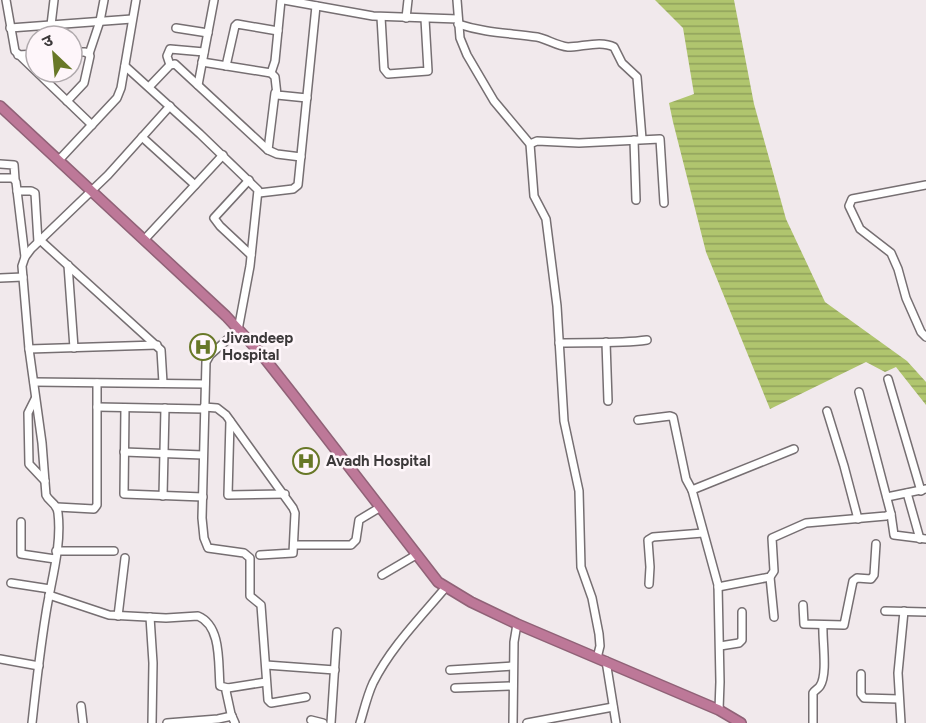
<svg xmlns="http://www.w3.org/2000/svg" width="926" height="723" viewBox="0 0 926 723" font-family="Figtree,'Noto Sans Devanagari',sans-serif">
<defs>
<pattern id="water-rules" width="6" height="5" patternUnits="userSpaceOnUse" patternTransform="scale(1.5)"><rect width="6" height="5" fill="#b0c56e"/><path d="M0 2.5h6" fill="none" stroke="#90a15b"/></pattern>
</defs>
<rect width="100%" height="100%" fill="#f1e9ec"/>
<path fill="url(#water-rules)" d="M655 0H734L754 104 786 219 825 302 907 361 926 382V405L896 367 885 372 866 362 770 409 706 252 673 122 669 103 694 94 683 28Z"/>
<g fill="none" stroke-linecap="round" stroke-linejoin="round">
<defs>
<g id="minor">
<path d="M6 0 15 51 92 125"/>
<path d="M284 0 373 16 458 19"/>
<path d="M457 0 460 38 467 55 494 101 530 144 534 196 546 219 557 306 564 421 579 491 581 567 592 598 599 634 600 646 597 658"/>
<path d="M381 17 384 69 388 74 428 71 425 19"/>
<path d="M406 18 408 0"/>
<path d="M458 24C485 33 509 33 537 37 547 39 557 46 568 47 582 47 601 40 614 47L622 63 637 77 642 139"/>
<path d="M51 25 54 0"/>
<path d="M10 28 132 19"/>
<path d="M176 28 208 33"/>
<path d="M89 54 100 21 104 0"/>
<path d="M18 55 36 54"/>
<path d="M202 62 271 73 275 77 277 95 307 98"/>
<path d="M170 65 167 56 170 49 204 52"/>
<path d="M125 66 200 134 258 190 250 266 238 330 210 355 206 362 202 518 204 538 208 548 244 553 250 558V596L261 605 268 700 271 703 306 697"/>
<path d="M226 66 235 26 237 24 278 31"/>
<path d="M271 73 275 61 281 0"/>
<path d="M198 85 214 0"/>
<path d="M149 87 170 65 175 64 268 150 277 154 301 157"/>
<path d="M67 101 84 83 90 56 89 54 85 52H72"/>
<path d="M142 137 195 185"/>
<path d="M634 140 636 200"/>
<path d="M530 144 537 141 579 143 660 139 664 203"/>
<path d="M268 150 275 93"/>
<path d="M59 160 117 98 121 88 136 0"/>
<path d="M0 164 14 165 15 179"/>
<path d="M0 178H13L16 182 25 257"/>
<path d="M249 180 214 218 220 226 251 255"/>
<path d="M926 185 852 199 849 206 860 229 891 253 898 269 906 298 921 332 926 337"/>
<path d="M17 191H31L35 193 38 242"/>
<path d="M259 193 293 189 298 185 316 6"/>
<path d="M40 240 161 350 163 383"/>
<path d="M144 240 223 155"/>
<path d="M68 265 74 348"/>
<path d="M0 278 23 277"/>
<path d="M606 342 608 401"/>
<path d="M559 343C589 342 618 344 647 340"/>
<path d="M29 349 157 345"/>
<path d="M888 379 921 491"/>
<path d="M34 382 205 384"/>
<path d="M35 399 28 413 29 464 45 481"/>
<path d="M97 407 204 409"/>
<path d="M204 407 217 408 226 415 293 508 295 513 293 553 260 555"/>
<path d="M125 408 124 494 203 497"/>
<path d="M827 411 844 466 858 519"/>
<path d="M638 420 670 416 673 417 686 479 692 490"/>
<path d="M230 421 228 495 285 494"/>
<path d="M124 452 203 455"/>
<path d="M907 493 920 539"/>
<path d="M163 496 165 408"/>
<path d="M887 497 926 489"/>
<path d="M57 507 94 509 97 505V383"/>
<path d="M891 514 894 535 926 539"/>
<path d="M21 522V554L55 559"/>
<path d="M295 545H351L356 540 359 520 379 508"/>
<path d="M56 551H114"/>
<path d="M382 575 416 555"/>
<path d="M770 577 774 617"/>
<path d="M11 583 50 589"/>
<path d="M649 584 650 567 648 540 653 537 703 533"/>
<path d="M718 587 770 577 774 571 772 538 806 523 886 516 891 514 859 392"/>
<path d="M49 595 109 615 166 618 198 616C222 626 218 664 220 686L228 688"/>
<path d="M803 605 804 624 844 625 853 581 857 578 871 579 874 575 876 544"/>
<path d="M885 611 926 612"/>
<path d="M118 616 125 558"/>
<path d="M150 617 153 663 152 723"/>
<path d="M720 646 739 643 742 640V612"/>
<path d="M0 659 39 666"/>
<path d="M606 661 616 723"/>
<path d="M266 665 335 670"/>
<path d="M450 670 513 666"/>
<path d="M861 674V694L864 698 899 699"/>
<path d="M455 688 513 686"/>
<path d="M81 706 83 723"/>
<path d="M719 710 720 682 718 585 692 490 794 449"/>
<path d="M311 720 323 723"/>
<path d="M32 723C36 686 40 650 46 613 51 581 62 546 58 513 57 503 49 502 46 495L42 443 29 349 22 266 25 257 31 249 108 175 170 106"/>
<path d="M167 723 218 719 232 716"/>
<path d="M235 723 231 714 226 691 228 688 266 682"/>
<path d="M331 723 337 632"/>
<path d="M360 723C364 710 367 696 373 683 391 647 420 618 446 587"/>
<path d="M513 723 514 642 517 624"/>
<path d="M527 723 613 707"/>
<path d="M813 723V693C815 690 818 689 820 686 828 674 822 640 823 625"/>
<path d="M901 723 898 673 904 611"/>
</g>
<path id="highway" d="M0 106 226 316 262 355 295 397 438 582 471 602 517 624 719 710 741 723"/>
</defs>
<use href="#minor" stroke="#766f72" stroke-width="10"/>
<use href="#highway" stroke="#906277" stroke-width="12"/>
<use href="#minor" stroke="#fff" stroke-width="7"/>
<use href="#highway" stroke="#bd7898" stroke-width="9"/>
</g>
<defs>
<symbol id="hospital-ring" viewBox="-11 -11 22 22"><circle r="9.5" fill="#fef6fa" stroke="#687827" stroke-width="1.5"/><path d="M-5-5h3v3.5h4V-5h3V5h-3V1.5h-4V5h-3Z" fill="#687827"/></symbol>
</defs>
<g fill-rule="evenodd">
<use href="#hospital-ring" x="188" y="332" width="30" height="30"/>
<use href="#hospital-ring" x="291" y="446" width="30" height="30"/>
</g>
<g text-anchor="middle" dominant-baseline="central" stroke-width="5" stroke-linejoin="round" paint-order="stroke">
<g font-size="15" font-weight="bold" fill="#3c393a" stroke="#fef6fa" text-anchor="start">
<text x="222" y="338">Jivandeep<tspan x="222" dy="17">Hospital</tspan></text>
<text x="326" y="461">Avadh Hospital</text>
</g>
</g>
<g transform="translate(54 54) rotate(334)"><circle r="28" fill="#fef6fa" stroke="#b0aaad" stroke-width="1.5"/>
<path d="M0-4.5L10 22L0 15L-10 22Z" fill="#687827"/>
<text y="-9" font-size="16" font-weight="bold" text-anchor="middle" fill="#3c393a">उ</text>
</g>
</svg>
